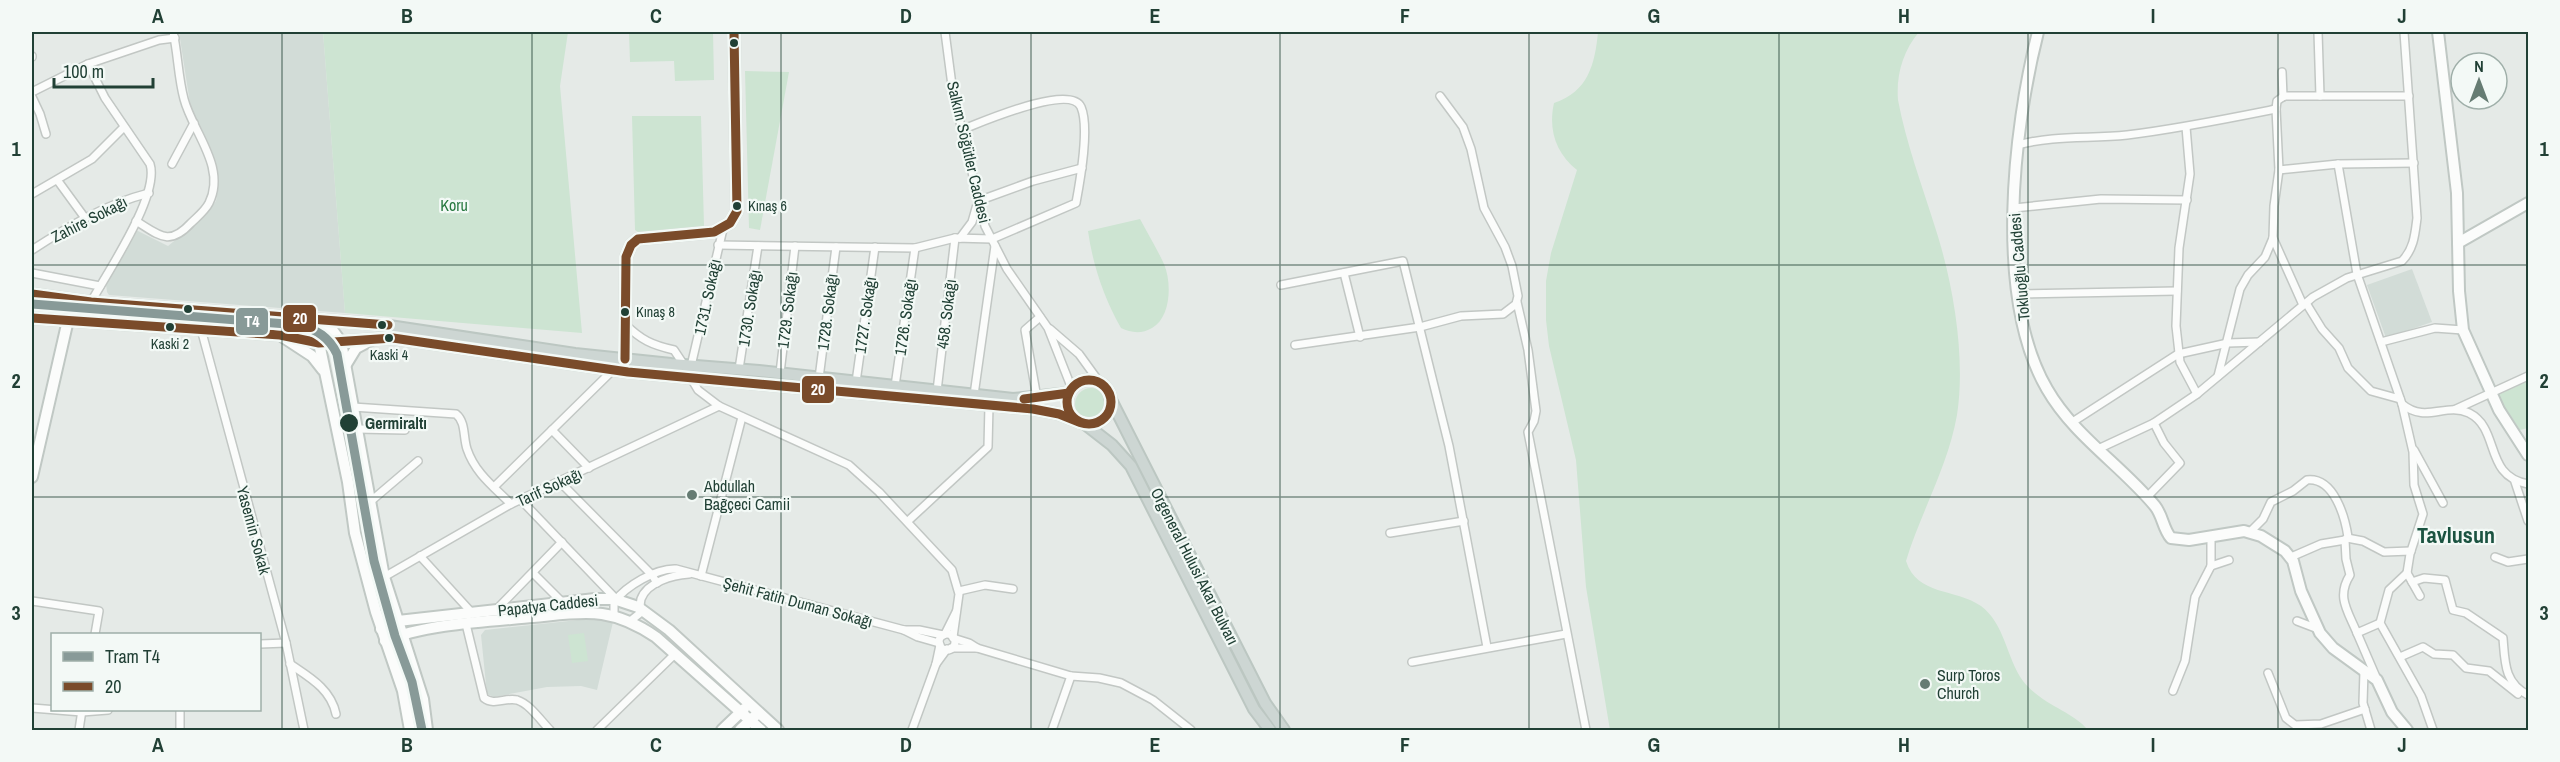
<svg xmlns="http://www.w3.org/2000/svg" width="2560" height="762" viewBox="0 0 2560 762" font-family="'Archivo Narrow',sans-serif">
<rect width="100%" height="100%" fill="#e5eae7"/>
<g fill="#d2dcd7">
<path d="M179 32H323L345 313 109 295 107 292 106 284 136 230 168 246 206 215 216 201 218 189 215 162 191 110Z"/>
<path d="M2412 269 2432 322 2386 338 2367 285Z"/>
<path d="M597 618 613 622 597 690 581 686 547 687 494 697 487 694 481 635 485 630Z"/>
</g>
<g fill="#cde4d2">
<path d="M323 32H568L560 86 582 333 345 313Z"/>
<path d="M629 32H713L714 80 675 81 674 61 630 62Z"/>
<path d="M1598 32H1919C1903 51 1896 75 1898 100 1906 143 1922 185 1935 227 1953 282 1966 357 1957 415 1948 466 1921 512 1906 561 1917 596 1955 588 1981 606 2005 624 2006 657 2023 681 2043 706 2071 710 2088 730H1610L1586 587 1576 460 1549 346 1546 320V281L1551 253 1577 170C1556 153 1548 130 1554 103 1588 92 1595 64 1598 32Z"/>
<path d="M745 71 789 72 760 230 749 228Z"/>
<path d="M632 116H701L704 226 641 234 635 230Z"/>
<path d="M1140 219C1148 234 1157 249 1164 264 1172 283 1171 317 1152 328 1142 334 1131 333 1121 328 1104 298 1093 266 1088 231Z"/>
<path d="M2528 380V428L2520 430 2496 394Z"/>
<circle cx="1091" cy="404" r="16"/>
<path d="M584 633 588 661 572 663 568 635Z"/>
</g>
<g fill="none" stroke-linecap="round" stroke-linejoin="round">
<defs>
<g id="street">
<path d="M945 32 953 93 985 226 1007 269 1048 328 1072 389"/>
<path d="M2318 32 2320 96"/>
<path d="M32 57V56"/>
<path d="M88 64 105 98 150 164C160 195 107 273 91 302"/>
<path d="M2282 72 2283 97"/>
<path d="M32 92 88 64 159 40 175 38"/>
<path d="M32 97 40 114 46 134"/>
<path d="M2186 127 2190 174 2179 248 2176 326 2180 362 2197 394"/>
<path d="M2018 145C2054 135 2090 139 2127 135 2177 129 2226 119 2276 109"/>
<path d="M172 164 194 123"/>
<path d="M2338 164 2357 274 2402 404C2426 424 2445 402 2469 413 2501 429 2483 476 2528 484"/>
<path d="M2279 170 2338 164 2414 163"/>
<path d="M58 181 85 218"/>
<path d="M32 194 92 159 124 127"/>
<path d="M2014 208 2101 199 2187 200"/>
<path d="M136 221C159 235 169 247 191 223 197 217 205 211 209 203 227 167 192 131 184 99 178 77 178 54 173 32"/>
<path d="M960 238 972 222 978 201 1033 181 1082 168"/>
<path d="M2273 238 2303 305"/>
<path d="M718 245 915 248 955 238 992 239 1076 203C1080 181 1090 128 1081 107 1070 83 980 123 961 130"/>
<path d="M32 250C69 226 106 204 149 193"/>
<path d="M32 273 100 286"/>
<path d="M1344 273 1360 337"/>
<path d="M1281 285 1403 261 1449 446 1487 647"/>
<path d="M2019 294 2177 291"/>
<path d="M1517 302 1528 350 1536 411 1534 421 1528 432 1586 730"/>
<path d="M2306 303 2322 329 2339 348 2348 368 2371 391 2400 399"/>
<path d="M625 324C641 340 652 345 674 350L684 365"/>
<path d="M201 329 286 643 304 730"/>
<path d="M1050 329 1079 354 1100 383"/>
<path d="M2381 342 2435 328 2463 330"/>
<path d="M1295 345 1420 327 1461 316 1503 314 1516 304 1518 296 1512 266 1505 247 1484 208 1471 149 1463 127 1440 96"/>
<path d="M691 366 723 229"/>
<path d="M739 369 758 246"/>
<path d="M780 373 795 246"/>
<path d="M689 375 698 390 719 406 849 465 879 492 952 570 959 594 953 637"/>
<path d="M2218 376 2240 289 2248 275 2265 257 2273 238 2274 206 2279 170 2276 109 2277 101 2284 96H2409"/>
<path d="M819 378 836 247"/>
<path d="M856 382 875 247"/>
<path d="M895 386 915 248"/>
<path d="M937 391 955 238"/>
<path d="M974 395 995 246"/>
<path d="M1037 398 1025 330 1040 317"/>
<path d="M2402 404 2413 452 2414 485 2423 514 2410 554 2407 573 2420 596"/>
<path d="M353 407 456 414C466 422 463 437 467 449 475 473 494 487 511 504"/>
<path d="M2456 409 2528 376"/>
<path d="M2071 423 2178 354 2228 343 2259 342"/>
<path d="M357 429 405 430"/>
<path d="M552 430 589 468"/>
<path d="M2098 449 2154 423 2197 394 2313 297 2347 278 2402 261C2414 249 2415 234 2417 218L2404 32"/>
<path d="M2414 450 2443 503"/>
<path d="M560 482 652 575 657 583"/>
<path d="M2515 482 2528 521"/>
<path d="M494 487 613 370"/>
<path d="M2147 497 2180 463 2164 443 2154 423"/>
<path d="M521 500 616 599"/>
<path d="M371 501 418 461"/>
<path d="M908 521 988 447 989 405"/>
<path d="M2250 532 2263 519 2271 502 2293 491 2307 480C2334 477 2345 517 2348 537L2345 540 2346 559 2350 575C2336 597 2348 611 2357 633"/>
<path d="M1390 533 1464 521"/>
<path d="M2211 536V566"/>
<path d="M2347 538 2363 541 2384 552 2411 551"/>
<path d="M420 556 473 614"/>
<path d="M2291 557 2321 544 2345 540"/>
<path d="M2495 557 2508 562 2528 559"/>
<path d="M533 573 563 603"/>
<path d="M2407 573 2389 590 2380 623 2421 696 2433 730"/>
<path d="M701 576 742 417"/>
<path d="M384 577 511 504 719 406"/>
<path d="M2412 582 2424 578 2445 580 2453 610 2466 613 2503 638C2505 662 2504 683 2528 695"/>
<path d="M959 591 985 585 1013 589"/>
<path d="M32 601 99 611 95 634"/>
<path d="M496 610 562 542"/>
<path d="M614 616V602C626 586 656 568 676 569L904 630H919L943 635"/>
<path d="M2297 621 2318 629"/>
<path d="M629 622 639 614C640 609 640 604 641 599 647 582 673 575 689 574"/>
<path d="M466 624 484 698C494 706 506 697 517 700 530 704 541 721 550 730"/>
<path d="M904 630 918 637 939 643"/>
<path d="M945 634 956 612"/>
<circle cx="947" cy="642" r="8"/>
<path d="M953 638 969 643 977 648 1071 676 1099 678 1121 683 1153 700 1191 730"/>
<path d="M260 644 286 643"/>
<path d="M951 648H977"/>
<path d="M2400 657 2423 647 2434 654 2453 655 2466 668 2489 671 2518 694"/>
<path d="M1412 662 1566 634"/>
<path d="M290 664C309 677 331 689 336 714"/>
<path d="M936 664 947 649"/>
<path d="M2364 671 2363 703 2371 730"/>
<path d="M2268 673 2286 718 2295 725 2321 724 2365 709"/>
<path d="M2376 677 2357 633 2380 623"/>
<path d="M2173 691 2185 661 2195 597 2211 566 2229 560"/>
<path d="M32 708 82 712 108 710"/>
<path d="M180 710V730"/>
<path d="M79 730 82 710"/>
<path d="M597 730 675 654"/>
<path d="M912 730 936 664 940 645"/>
<path d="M1052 730 1071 676"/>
</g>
<g id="secondary">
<path d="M2038 32C2013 130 1994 298 2047 389 2074 436 2121 465 2155 506 2163 516 2163 529 2171 538L2189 540 2244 531 2261 536 2285 551 2293 561 2301 591 2320 633 2333 648 2377 680 2392 712 2407 730"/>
<path d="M2438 32 2457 193 2459 291 2463 330 2499 410 2528 455"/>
<path d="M2458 243 2528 203"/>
<path d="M325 320 341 342 384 577 423 699 427 730"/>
<path d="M325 320 319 343 348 482 355 533 376 612 403 691 410 730"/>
<path d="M283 337 312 356 323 370"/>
<path d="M625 359 626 257 631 245 638 239 714 232 730 223 737 211 734 32"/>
<path d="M345 366 356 348 371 340"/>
<path d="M32 477 68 320"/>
<path d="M381 629 398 621 595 599H614L638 607 669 630 778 730"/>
<path d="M385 641C423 624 491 621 533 617 556 615 580 611 602 614 622 617 640 626 656 637L761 730"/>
<path d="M722 730 744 709"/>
<path d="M740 730 755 716"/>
</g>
<g id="primary">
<path d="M32 294 91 302 376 324 575 354 671 364 759 371 1013 399 1069 393"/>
<path d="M32 318 280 335 319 343 393 338 628 372 1033 409 1059 414 1079 422"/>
<circle cx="1089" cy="402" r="22"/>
<path d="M1110 398 1265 703 1284 730"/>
<path d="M1085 424 1112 445 1131 466 1254 709 1270 730"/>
</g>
</defs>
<use href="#street" stroke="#c2c7c4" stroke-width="10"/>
<use href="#secondary" stroke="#c0c8c4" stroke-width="14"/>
<use href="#primary" stroke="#bcc7c2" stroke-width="14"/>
<use href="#street" stroke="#fbfcfb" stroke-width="7"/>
<use href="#secondary" stroke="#fbfcfb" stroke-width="10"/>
<use href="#primary" stroke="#cdd6d3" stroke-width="10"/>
<defs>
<g id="bus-1">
<path d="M32 294 91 302 388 325"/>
<path d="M32 318 280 335 319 343 393 338 628 372 1033 409 1059 414 1079 422"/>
<path d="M625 359 626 257 631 245 638 239 714 232 730 223 737 211 734 32"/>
<circle cx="1089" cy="402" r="22"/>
<path d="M1024 399 1069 393"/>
</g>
</defs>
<use href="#bus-1" stroke="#f3f9f6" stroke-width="14"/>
<use href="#bus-1" stroke="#7a4b2a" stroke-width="9"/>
<defs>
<path id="tram-1" d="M32 304 300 325C317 330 329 337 337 354L374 561 395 636 412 682 422 730"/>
</defs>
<use href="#tram-1" stroke="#f3f9f6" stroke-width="14"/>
<use href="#tram-1" stroke="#889a98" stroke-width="9"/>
</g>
<path fill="none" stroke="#214035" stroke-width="1.5" stroke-opacity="0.55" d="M282 32V730M532 32V730M781 32V730M1031 32V730M1280 32V730M1529 32V730M1779 32V730M2028 32V730M2278 32V730M32 265H2528M32 497H2528"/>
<g fill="#214035" stroke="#f3f9f6" stroke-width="2">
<circle cx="734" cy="43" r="5"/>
<circle cx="737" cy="206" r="5"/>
<circle cx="188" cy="309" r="5"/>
<circle cx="625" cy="312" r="5"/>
<circle cx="382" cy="325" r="5"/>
<circle cx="170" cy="327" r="5"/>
<circle cx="389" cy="338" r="5"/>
<circle cx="349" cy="423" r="10"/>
</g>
<g fill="#667c73" stroke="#f3f9f6" stroke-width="2">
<circle cx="692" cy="495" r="6"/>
<circle cx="1925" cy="684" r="6"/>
</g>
<g text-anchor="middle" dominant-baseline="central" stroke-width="4.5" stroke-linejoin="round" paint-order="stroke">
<g font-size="14" fill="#214035" stroke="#f3f9f6" text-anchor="start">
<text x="748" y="206">Kınaş 6</text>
<text x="636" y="312">Kınaş 8</text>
<text x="170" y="344" text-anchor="middle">Kaski 2</text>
<text x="389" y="355" text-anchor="middle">Kaski 4</text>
</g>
<g font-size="16" fill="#214035" stroke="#f3f9f6">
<text transform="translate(969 152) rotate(77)">Salkım Söğütler Caddesi</text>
<text transform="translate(89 219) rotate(-27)">Zahire Sokağı</text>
<text transform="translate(2019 267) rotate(-95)">Tokluoğlu Caddesi</text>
<text transform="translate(707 297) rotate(-78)">1731. Sokağı</text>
<text transform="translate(749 308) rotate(-81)">1730. Sokağı</text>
<text transform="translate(787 310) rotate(-83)">1729. Sokağı</text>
<text transform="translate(827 312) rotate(-83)">1728. Sokağı</text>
<text transform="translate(946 314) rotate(-83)">458. Sokağı</text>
<text transform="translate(865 315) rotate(-82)">1727. Sokağı</text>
<text transform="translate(905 317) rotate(-82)">1726. Sokağı</text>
<text transform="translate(549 487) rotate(-25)">Tarif Sokağı</text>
<text transform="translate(254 530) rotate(75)">Yasemin Sokak</text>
<text transform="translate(1195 566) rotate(63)">Orgeneral Hulusi Akar Bulvarı</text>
<text transform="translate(798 602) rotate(15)">Şehit Fatih Duman Sokağı</text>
<text transform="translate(548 605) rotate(-6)">Papatya Caddesi</text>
</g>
<g font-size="16" fill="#287940" stroke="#f3f9f6">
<text x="454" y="205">Koru</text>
</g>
<g font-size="16" font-weight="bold" fill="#214035" stroke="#f3f9f6" text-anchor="start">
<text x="365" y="423">Germiraltı</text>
</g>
<g font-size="16" fill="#214035" stroke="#f3f9f6" text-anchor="start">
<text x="704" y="486">Abdullah<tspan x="704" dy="18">Bağçeci Camii</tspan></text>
<text x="1937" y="675">Surp Toros<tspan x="1937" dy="18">Church</tspan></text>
</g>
<g font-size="22" font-weight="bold" fill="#1b5341" stroke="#f3f9f6">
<text x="2456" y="535">Tavlusun</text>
</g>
</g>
<g stroke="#f3f9f6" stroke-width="2">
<rect x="282" y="304" width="35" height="29" rx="6" fill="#7a4b2a"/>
<rect x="235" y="307" width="34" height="29" rx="6" fill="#889a98"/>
<rect x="801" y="375" width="34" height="29" rx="6" fill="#7a4b2a"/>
</g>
<g font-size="16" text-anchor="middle" font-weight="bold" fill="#fff">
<text x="300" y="324">20</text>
<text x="252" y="327">T4</text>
<text x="818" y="395">20</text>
</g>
<rect width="2560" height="762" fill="none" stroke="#f3f9f6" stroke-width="66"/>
<rect x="51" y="633" width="210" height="78" fill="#f3f9f6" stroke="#9fafa9" stroke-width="1.5"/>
<rect x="63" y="652" width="30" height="9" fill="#889a98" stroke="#9fafa9" stroke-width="1.5"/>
<text x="105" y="663" font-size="18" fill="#214035">Tram T4</text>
<rect x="63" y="682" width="30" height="9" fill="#7a4b2a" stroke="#9fafa9" stroke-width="1.5"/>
<text x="105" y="693" font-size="18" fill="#214035">20</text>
<g transform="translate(2479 81)"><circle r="28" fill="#f3f9f6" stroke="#9fafa9" stroke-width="1.5"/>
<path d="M0-4.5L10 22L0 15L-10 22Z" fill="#667c73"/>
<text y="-9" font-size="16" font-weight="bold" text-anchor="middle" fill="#214035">N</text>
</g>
<path d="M54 78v9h99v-9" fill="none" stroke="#214035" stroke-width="3"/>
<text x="63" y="78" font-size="18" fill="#214035" stroke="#f3f9f6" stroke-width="4.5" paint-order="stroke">100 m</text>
<rect x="33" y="33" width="2494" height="696" fill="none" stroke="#214035" stroke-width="2"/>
<g font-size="20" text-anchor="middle" font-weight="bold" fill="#214035">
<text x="158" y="23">A</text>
<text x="407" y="23">B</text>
<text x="656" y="23">C</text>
<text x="906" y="23">D</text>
<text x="1155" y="23">E</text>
<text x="1405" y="23">F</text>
<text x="1654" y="23">G</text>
<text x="1904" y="23">H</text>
<text x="2153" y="23">I</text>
<text x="2402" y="23">J</text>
<text x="16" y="156">1</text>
<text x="2544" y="156">1</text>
<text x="16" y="388">2</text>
<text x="2544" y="388">2</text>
<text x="16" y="620">3</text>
<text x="2544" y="620">3</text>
<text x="158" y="752">A</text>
<text x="407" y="752">B</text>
<text x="656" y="752">C</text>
<text x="906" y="752">D</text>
<text x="1155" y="752">E</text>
<text x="1405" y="752">F</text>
<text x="1654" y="752">G</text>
<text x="1904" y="752">H</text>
<text x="2153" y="752">I</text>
<text x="2402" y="752">J</text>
</g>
</svg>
